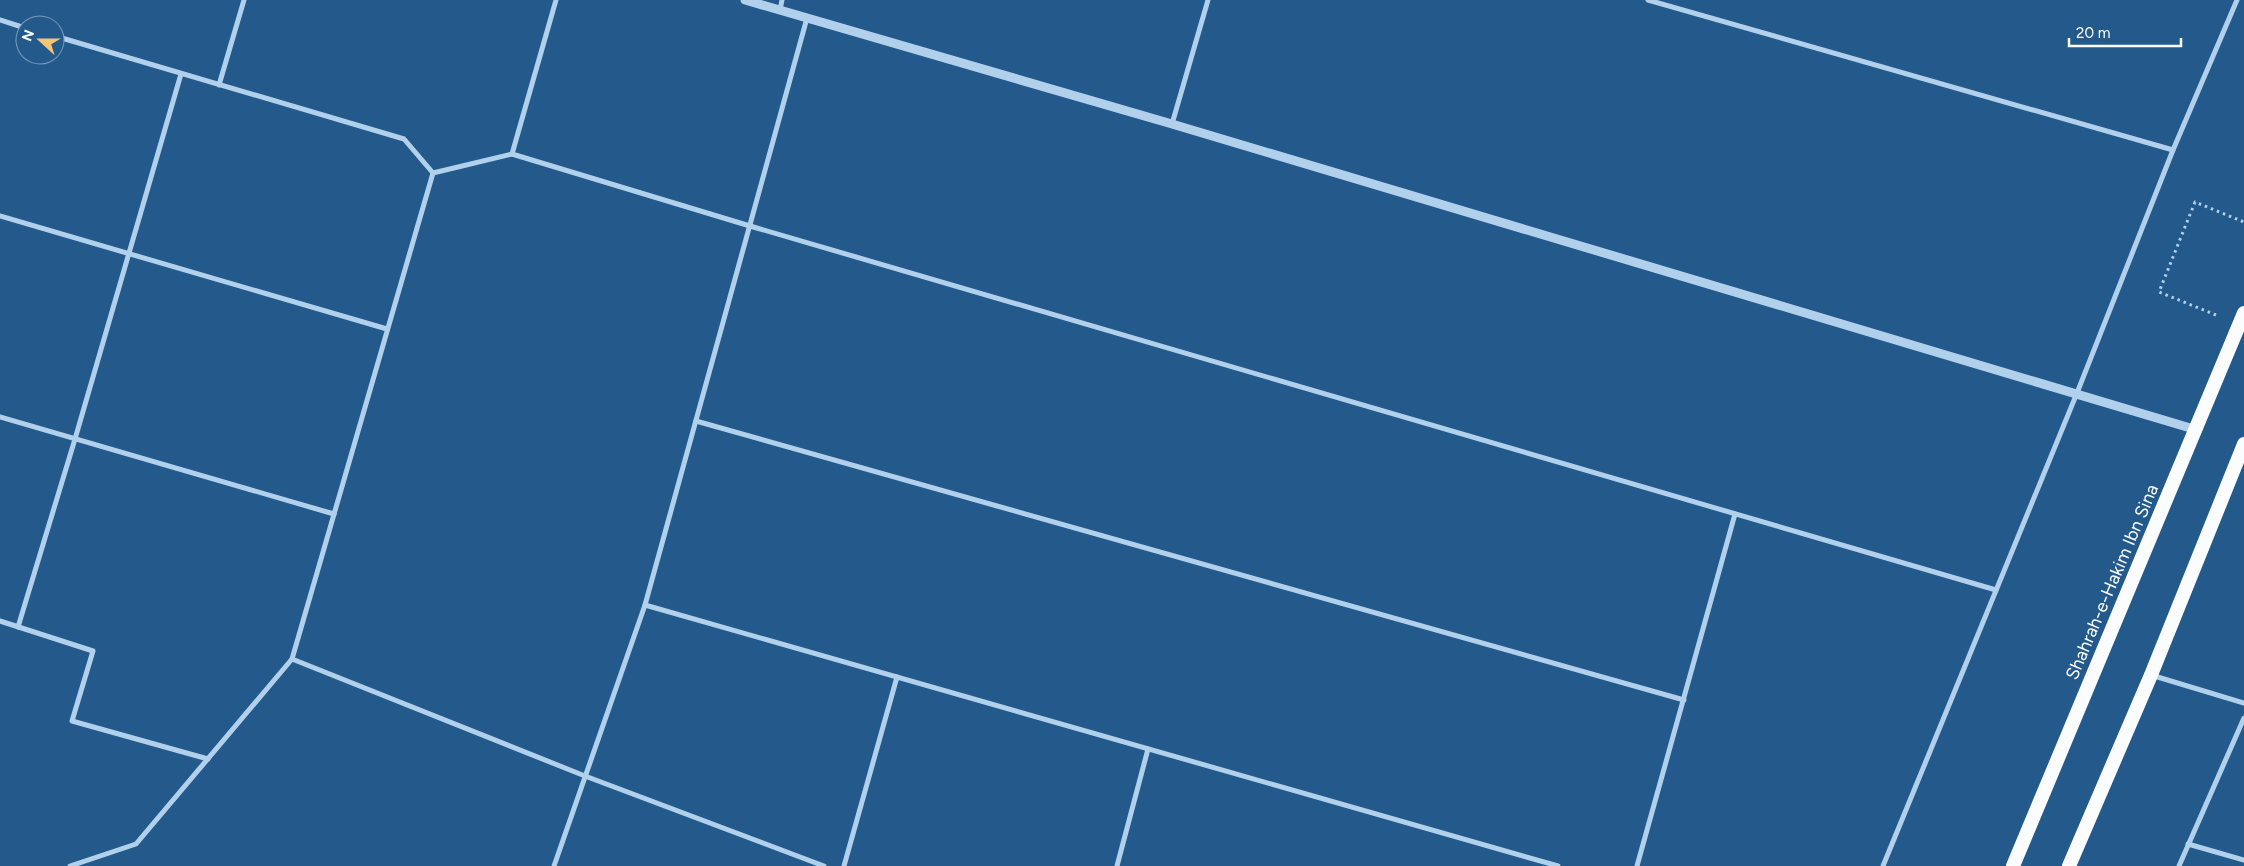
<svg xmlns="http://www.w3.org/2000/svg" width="2244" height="866" viewBox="0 0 2244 866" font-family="Figtree,sans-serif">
<rect width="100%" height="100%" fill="#235a8b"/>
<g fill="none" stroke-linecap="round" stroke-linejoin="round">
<path stroke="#b1d0eb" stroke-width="3" stroke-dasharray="2.5 4" stroke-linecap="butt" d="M2216 315 2159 292 2195 202 2244 222"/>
<g stroke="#b1d0eb" stroke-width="5">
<path d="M1648 0 2173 150"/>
<path d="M780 10 782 0"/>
<path d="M0 20 25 28"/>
<path d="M55 36 404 139 433 173"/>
<path d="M219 85 244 0"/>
<path d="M1172 124 1208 0"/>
<path d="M512 154 750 226 1996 590"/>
<path d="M0 216 387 329"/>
<path d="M0 417 334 514"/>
<path d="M696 421 1684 700"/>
<path d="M645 605 1558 866"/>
<path d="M0 621 93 651 72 721 208 759"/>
<path d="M18 627 75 439 181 74"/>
<path d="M292 659 585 776 824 866"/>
<path d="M2151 675 2244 703"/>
<path d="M2188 844 2244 860"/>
<path d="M70 866 136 844 292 659 433 173 512 154 556 0"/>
<path d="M554 866 645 605 807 18"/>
<path d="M844 866 897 677"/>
<path d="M1117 866 1148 749"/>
<path d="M1637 866 1735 514"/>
<path d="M1883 866 2077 393 2173 150 2237 0"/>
<path d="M2179 866 2244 718"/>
</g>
<path stroke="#b1d0eb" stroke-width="9" d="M745 0 1172 124 2197 430"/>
<g stroke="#fafcfe" stroke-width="14">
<path d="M2013 866 2244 313"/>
<path d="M2069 866 2151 675 2244 444"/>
</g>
</g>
<g text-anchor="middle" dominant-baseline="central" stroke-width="4.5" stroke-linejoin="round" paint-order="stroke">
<g font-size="18" fill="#fff" stroke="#235a8b">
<text transform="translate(2112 582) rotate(-67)">Shahrah-e-Hakim Ibn Sina</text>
</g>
</g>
<g transform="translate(40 40) rotate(291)"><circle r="24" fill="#235a8b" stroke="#7b9cb9"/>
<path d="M0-4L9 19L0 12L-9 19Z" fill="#f6c474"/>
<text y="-8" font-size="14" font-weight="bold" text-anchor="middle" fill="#ffffff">N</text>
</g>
<path d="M2069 38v8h112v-8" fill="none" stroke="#ffffff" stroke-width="2.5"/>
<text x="2076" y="38" font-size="15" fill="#ffffff" stroke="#235a8b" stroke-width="4" paint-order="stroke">20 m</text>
</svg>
